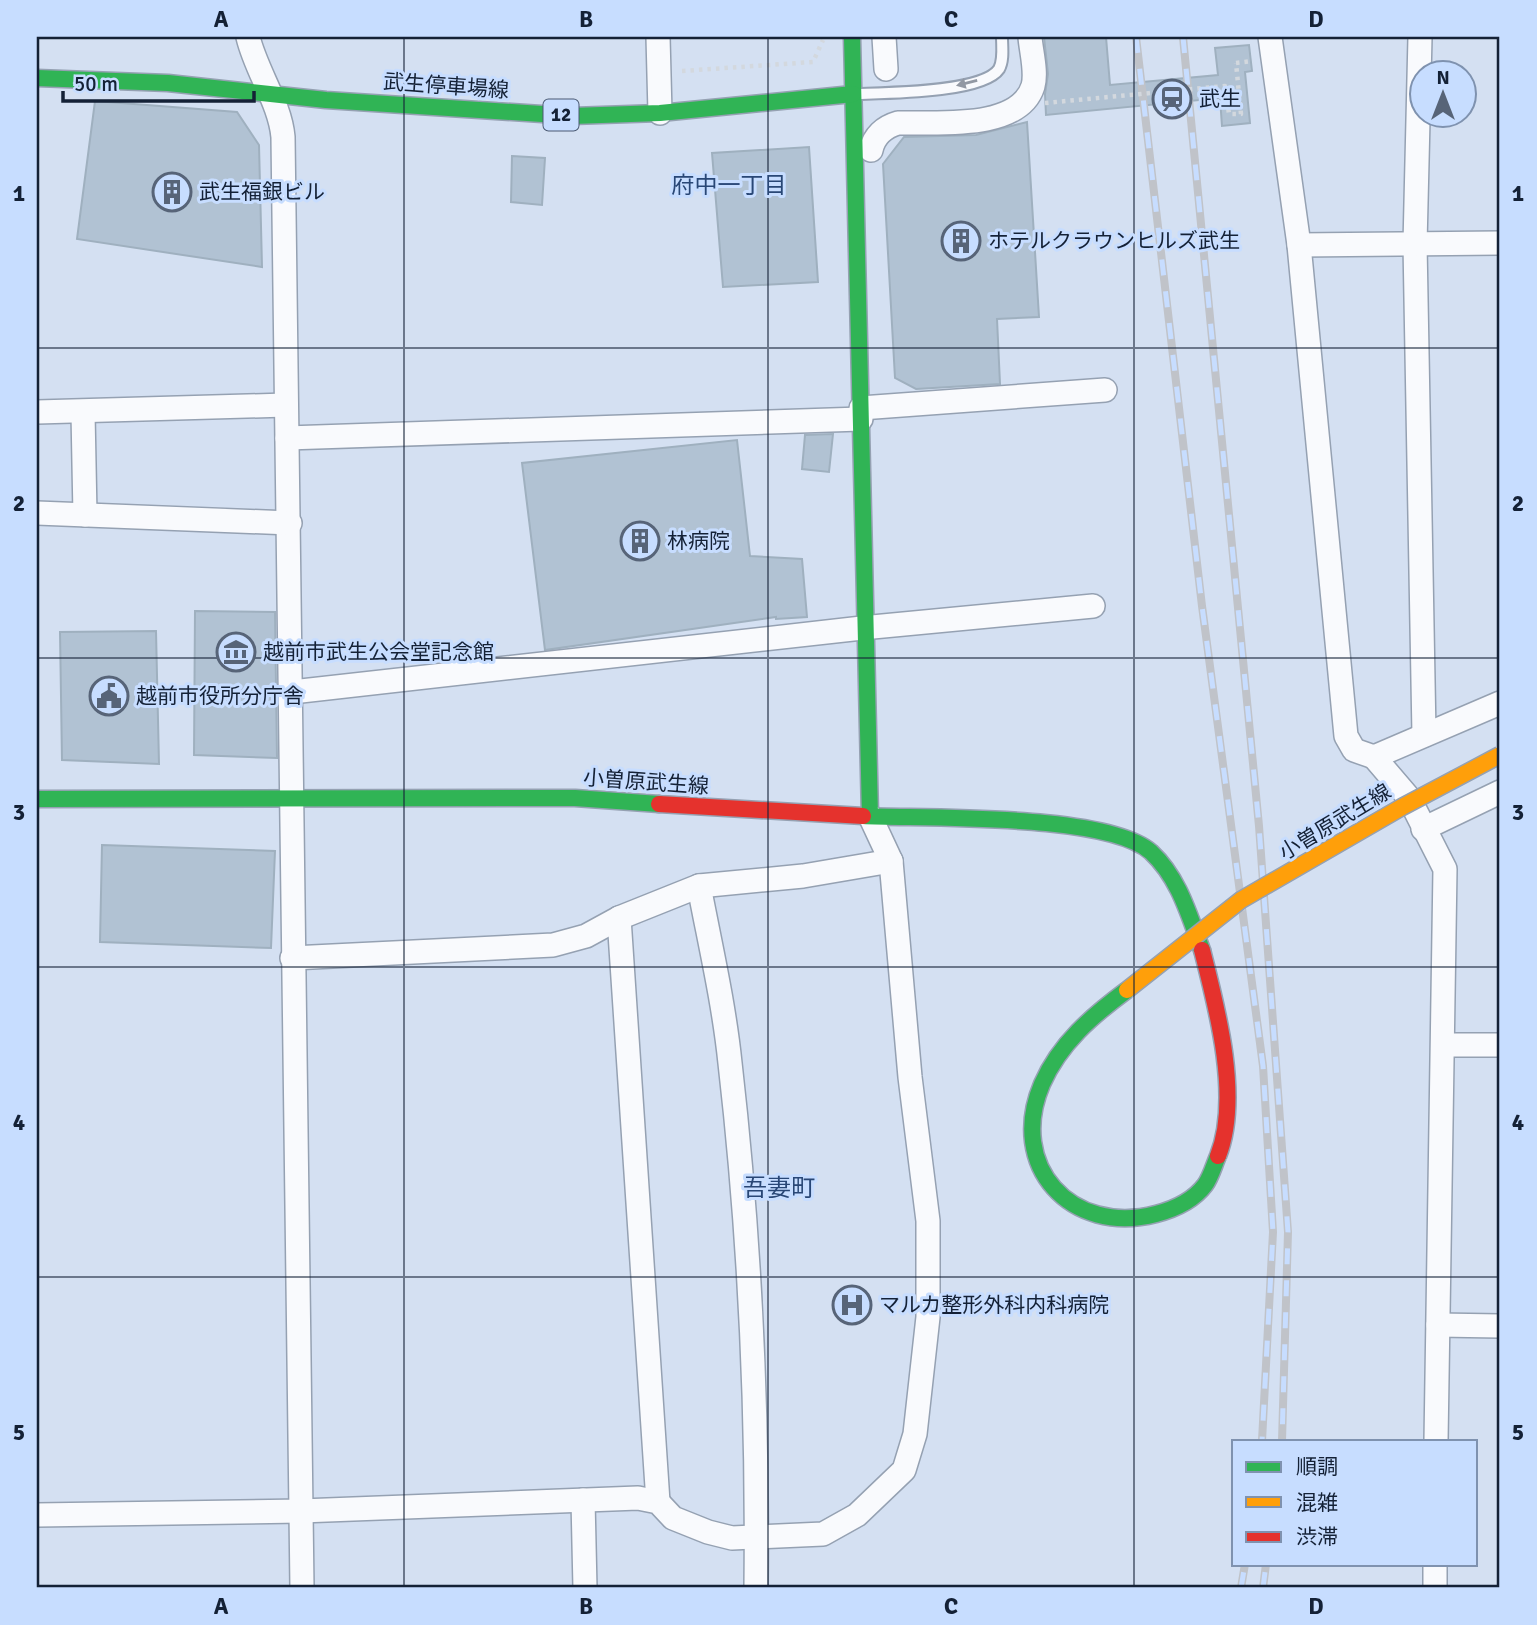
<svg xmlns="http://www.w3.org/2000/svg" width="1537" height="1625" viewBox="0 0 1537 1625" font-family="Signika,'Noto Sans JP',sans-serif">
<rect width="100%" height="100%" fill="#d4e0f2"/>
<g fill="#b1c2d3" stroke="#9fb0bf" stroke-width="2">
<path d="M1044 37H1106L1110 85 1218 75 1215 48 1249 45 1252 71 1245 72 1250 123 1222 126 1220 98 1046 115 1045 94 1048 74Z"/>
<path d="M95 101 237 112 259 145 262 267 77 239Z"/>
<path d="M1027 122 1039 317 997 319 1000 384 916 389 895 378 883 164 904 137 976 135Z"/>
<path d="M809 147 818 282 723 287 712 153Z"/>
<path d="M512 156 545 158 542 205 511 202Z"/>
<path d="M833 434 829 472 802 469 805 435Z"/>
<path d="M737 440 750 556 802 559 807 617 776 619V617L545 650 522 463Z"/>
<path d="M195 611 275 612 277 758 194 755Z"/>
<path d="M156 631 159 764 62 760 60 632Z"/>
<path d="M102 845 275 851 271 948 100 942Z"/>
</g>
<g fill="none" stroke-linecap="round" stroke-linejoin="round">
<defs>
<path id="lane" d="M857 94C885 93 983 93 999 69 1004 60 1002 47 1002 37"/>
<g id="street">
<path d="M248 37C256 71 280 103 283 137L302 1588"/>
<path d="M658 37 660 113"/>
<path d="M884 37 886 69"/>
<path d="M1270 37 1299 245 1346 736 1354 750 1374 757 1500 703"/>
<path d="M1420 37 1415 244 1424 735"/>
<path d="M871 150C874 136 884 127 898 123 936 122 1019 131 1033 86 1037 72 1031 51 1030 37"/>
<path d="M1299 245 1500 243"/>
<path d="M861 408 1105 390"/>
<path d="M37 412 286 405"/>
<path d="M83 413 85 515"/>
<path d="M287 438 861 419"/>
<path d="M37 513 290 523"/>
<path d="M292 692 862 628 1093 606"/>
<path d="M1374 757 1409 798 1445 869 1436 1441"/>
<path d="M1423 829 1500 792"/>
<path d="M699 886C710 944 724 1004 730 1063 750 1237 758 1413 756 1588"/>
<path d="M619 918 658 1502"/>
<path d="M292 958 553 945 586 936 619 918 699 886 803 876 891 861"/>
<path d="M1444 1045H1500"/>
<path d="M1438 1325 1500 1326"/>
<path d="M583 1500 585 1588"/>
<path d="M37 1515 301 1511 638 1498 658 1502 673 1518 708 1532 732 1538 823 1534 857 1515 904 1470 915 1434 928 1317V1221L910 1077 891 861 870 816"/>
<path d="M1435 1588V1564"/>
</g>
<g id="fast">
<path d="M852 37 870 816"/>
<path d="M37 78 168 83 326 100 572 116 660 113 853 94"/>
<path d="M37 799 575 798 659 804"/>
<path d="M863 816C926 819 1107 813 1151 852 1179 878 1189 915 1202 950"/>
</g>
<path id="jam" d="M659 804 863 816"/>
</defs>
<use href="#lane" stroke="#95a1b2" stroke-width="14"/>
<use href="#street" stroke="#95a1b2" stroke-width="26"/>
<use href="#fast" stroke="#95a1b2" stroke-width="19"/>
<use href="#jam" stroke="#95a1b2" stroke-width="19"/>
<g stroke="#d3d8de" stroke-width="4.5" stroke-dasharray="3.5 5" stroke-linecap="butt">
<path d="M1236 63 1253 61"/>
<path d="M682 71 813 62 823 40"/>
</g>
<use href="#lane" stroke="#f9fafd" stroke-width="10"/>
<use href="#street" stroke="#f9fafd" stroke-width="23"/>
<use href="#fast" stroke="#30b455" stroke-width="16"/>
<use href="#jam" stroke="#e5322d" stroke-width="16"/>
<defs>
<g id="rail">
<path d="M1136 37 1202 606 1263 1066 1273 1232 1262 1441"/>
<path d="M1183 37 1259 826 1288 1232 1282 1441"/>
<path d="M1241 1588 1245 1564"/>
<path d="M1263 1588 1266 1564"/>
</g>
</defs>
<use href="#rail" stroke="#c0c3c9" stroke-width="8"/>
<use href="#rail" stroke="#c7ddff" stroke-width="5" stroke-dasharray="16" stroke-linecap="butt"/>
<defs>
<path id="fast-bridge" d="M1127 990C1092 1016 1060 1043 1042 1084 1007 1166 1071 1236 1156 1214 1175 1209 1193 1201 1205 1185 1211 1177 1214 1165 1218 1156"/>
<path id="slow-bridge" d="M1127 990 1241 900 1402 807 1500 755"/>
<path id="jam-bridge" d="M1202 950C1217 1008 1241 1098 1218 1156"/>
</defs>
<use href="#fast-bridge" stroke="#95a1b2" stroke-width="19" stroke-linecap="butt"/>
<use href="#slow-bridge" stroke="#95a1b2" stroke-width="19" stroke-linecap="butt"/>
<use href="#jam-bridge" stroke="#95a1b2" stroke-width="19" stroke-linecap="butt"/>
<path stroke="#d3d8de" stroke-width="4.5" stroke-dasharray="3.5 5" stroke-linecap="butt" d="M1045 103 1225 86 1229 114H1241L1236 63"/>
<use href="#fast-bridge" stroke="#30b455" stroke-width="16"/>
<use href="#slow-bridge" stroke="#ff9f0a" stroke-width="16"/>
<use href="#jam-bridge" stroke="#e5322d" stroke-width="16"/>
</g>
<defs><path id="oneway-solid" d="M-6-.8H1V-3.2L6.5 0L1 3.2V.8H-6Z" transform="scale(1.75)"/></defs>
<use fill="#9298a3" href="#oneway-solid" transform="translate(967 83) rotate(166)"/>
<path fill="none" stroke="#142136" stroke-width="2" stroke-opacity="0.55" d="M404 37V1588M768 37V1588M1134 37V1588M37 348H1500M37 658H1500M37 967H1500M37 1277H1500"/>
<defs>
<symbol id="station-ring" viewBox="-11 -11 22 22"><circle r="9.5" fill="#c7ddff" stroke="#576478" stroke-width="1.5"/><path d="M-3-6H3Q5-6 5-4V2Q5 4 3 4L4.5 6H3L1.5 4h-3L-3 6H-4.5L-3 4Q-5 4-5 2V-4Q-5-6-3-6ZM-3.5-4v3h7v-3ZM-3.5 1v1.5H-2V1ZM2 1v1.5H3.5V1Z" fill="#576478"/></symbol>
<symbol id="building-ring" viewBox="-11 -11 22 22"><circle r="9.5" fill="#c7ddff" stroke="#576478" stroke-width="1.5"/><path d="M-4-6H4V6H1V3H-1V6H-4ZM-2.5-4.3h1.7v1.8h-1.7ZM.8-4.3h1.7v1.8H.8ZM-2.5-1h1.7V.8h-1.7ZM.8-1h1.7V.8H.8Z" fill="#576478"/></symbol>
<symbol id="museum-ring" viewBox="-11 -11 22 22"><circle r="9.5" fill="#c7ddff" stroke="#576478" stroke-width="1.5"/><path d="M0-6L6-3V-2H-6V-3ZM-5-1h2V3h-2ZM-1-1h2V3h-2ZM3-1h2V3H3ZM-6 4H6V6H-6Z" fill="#576478"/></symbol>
<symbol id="civic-ring" viewBox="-11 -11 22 22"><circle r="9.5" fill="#c7ddff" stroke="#576478" stroke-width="1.5"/><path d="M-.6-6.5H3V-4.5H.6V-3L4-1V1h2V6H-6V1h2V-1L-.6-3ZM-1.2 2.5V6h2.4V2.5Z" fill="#576478"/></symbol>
<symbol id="hospital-ring" viewBox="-11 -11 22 22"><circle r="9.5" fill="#c7ddff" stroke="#576478" stroke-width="1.5"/><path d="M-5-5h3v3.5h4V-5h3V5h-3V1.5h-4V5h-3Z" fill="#576478"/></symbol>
</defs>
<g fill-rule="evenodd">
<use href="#station-ring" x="1150" y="77" width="44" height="44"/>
<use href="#building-ring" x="150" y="170" width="44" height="44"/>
<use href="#building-ring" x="939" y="219" width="44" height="44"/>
<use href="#building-ring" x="618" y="519" width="44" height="44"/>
<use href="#museum-ring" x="214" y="630" width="44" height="44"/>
<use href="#civic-ring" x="87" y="674" width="44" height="44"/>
<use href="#hospital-ring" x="830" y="1283" width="44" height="44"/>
</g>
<g text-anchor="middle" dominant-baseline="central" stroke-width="6" stroke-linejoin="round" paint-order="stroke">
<rect fill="#c7ddff" stroke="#4a5972" stroke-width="2" x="543.5" y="99.5" width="35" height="31" rx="5"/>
<g font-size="19" font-weight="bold" fill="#142136">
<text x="561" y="115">12</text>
</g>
<g font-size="21" fill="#142136" stroke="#c7ddff">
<text transform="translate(446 86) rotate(4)">武生停車場線</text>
<text transform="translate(646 782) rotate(4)">小曽原武生線</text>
<text transform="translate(1335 822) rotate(-31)">小曽原武生線</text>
</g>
<g font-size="21" fill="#142136" stroke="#c7ddff" text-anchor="start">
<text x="1199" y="99">武生</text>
<text x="199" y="192">武生福銀ビル</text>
<text x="988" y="241">ホテルクラウンヒルズ武生</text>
<text x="667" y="541">林病院</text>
<text x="263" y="652">越前市武生公会堂記念館</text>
<text x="136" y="696">越前市役所分庁舎</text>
<text x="879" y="1305">マルカ整形外科内科病院</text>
</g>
<g font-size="23" fill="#294776" stroke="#c7ddff">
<text x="729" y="185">府中一丁目</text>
</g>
<g font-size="24" fill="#294776" stroke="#c7ddff">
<text x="779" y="1188">吾妻町</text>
</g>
</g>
<rect width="1537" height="1625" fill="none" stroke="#c7ddff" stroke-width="77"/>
<rect x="1232" y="1440" width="245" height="126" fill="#c7ddff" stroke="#7f92af" stroke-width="2"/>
<rect x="1246" y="1462" width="35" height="10" fill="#30b455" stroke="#7f92af" stroke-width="2"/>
<text x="1296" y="1474" font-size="21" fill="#142136">順調</text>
<rect x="1246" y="1497" width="35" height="10" fill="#ff9f0a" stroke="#7f92af" stroke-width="2"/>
<text x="1296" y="1510" font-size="21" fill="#142136">混雑</text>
<rect x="1246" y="1532" width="35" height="10" fill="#e5322d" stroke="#7f92af" stroke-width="2"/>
<text x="1296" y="1544" font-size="21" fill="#142136">渋滞</text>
<g transform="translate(1443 94)"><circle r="33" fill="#c7ddff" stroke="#7f92af" stroke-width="2"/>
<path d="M0-5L12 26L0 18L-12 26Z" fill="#576478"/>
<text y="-10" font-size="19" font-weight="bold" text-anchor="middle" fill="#142136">N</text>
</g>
<path d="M63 91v10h191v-10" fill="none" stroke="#142136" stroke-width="3.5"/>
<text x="74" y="91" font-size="21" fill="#142136" stroke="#c7ddff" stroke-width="5" paint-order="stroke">50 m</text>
<rect x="38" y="38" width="1460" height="1548" fill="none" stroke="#142136" stroke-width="2.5"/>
<g font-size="23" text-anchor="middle" font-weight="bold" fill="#142136">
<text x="221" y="27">A</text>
<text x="586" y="27">B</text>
<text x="951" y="27">C</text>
<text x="1316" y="27">D</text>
<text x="19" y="201">1</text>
<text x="1518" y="201">1</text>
<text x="19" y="511">2</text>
<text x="1518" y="511">2</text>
<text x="19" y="820">3</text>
<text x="1518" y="820">3</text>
<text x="19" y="1130">4</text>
<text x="1518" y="1130">4</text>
<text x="19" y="1440">5</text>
<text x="1518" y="1440">5</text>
<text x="221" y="1614">A</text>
<text x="586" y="1614">B</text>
<text x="951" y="1614">C</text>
<text x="1316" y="1614">D</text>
</g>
</svg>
